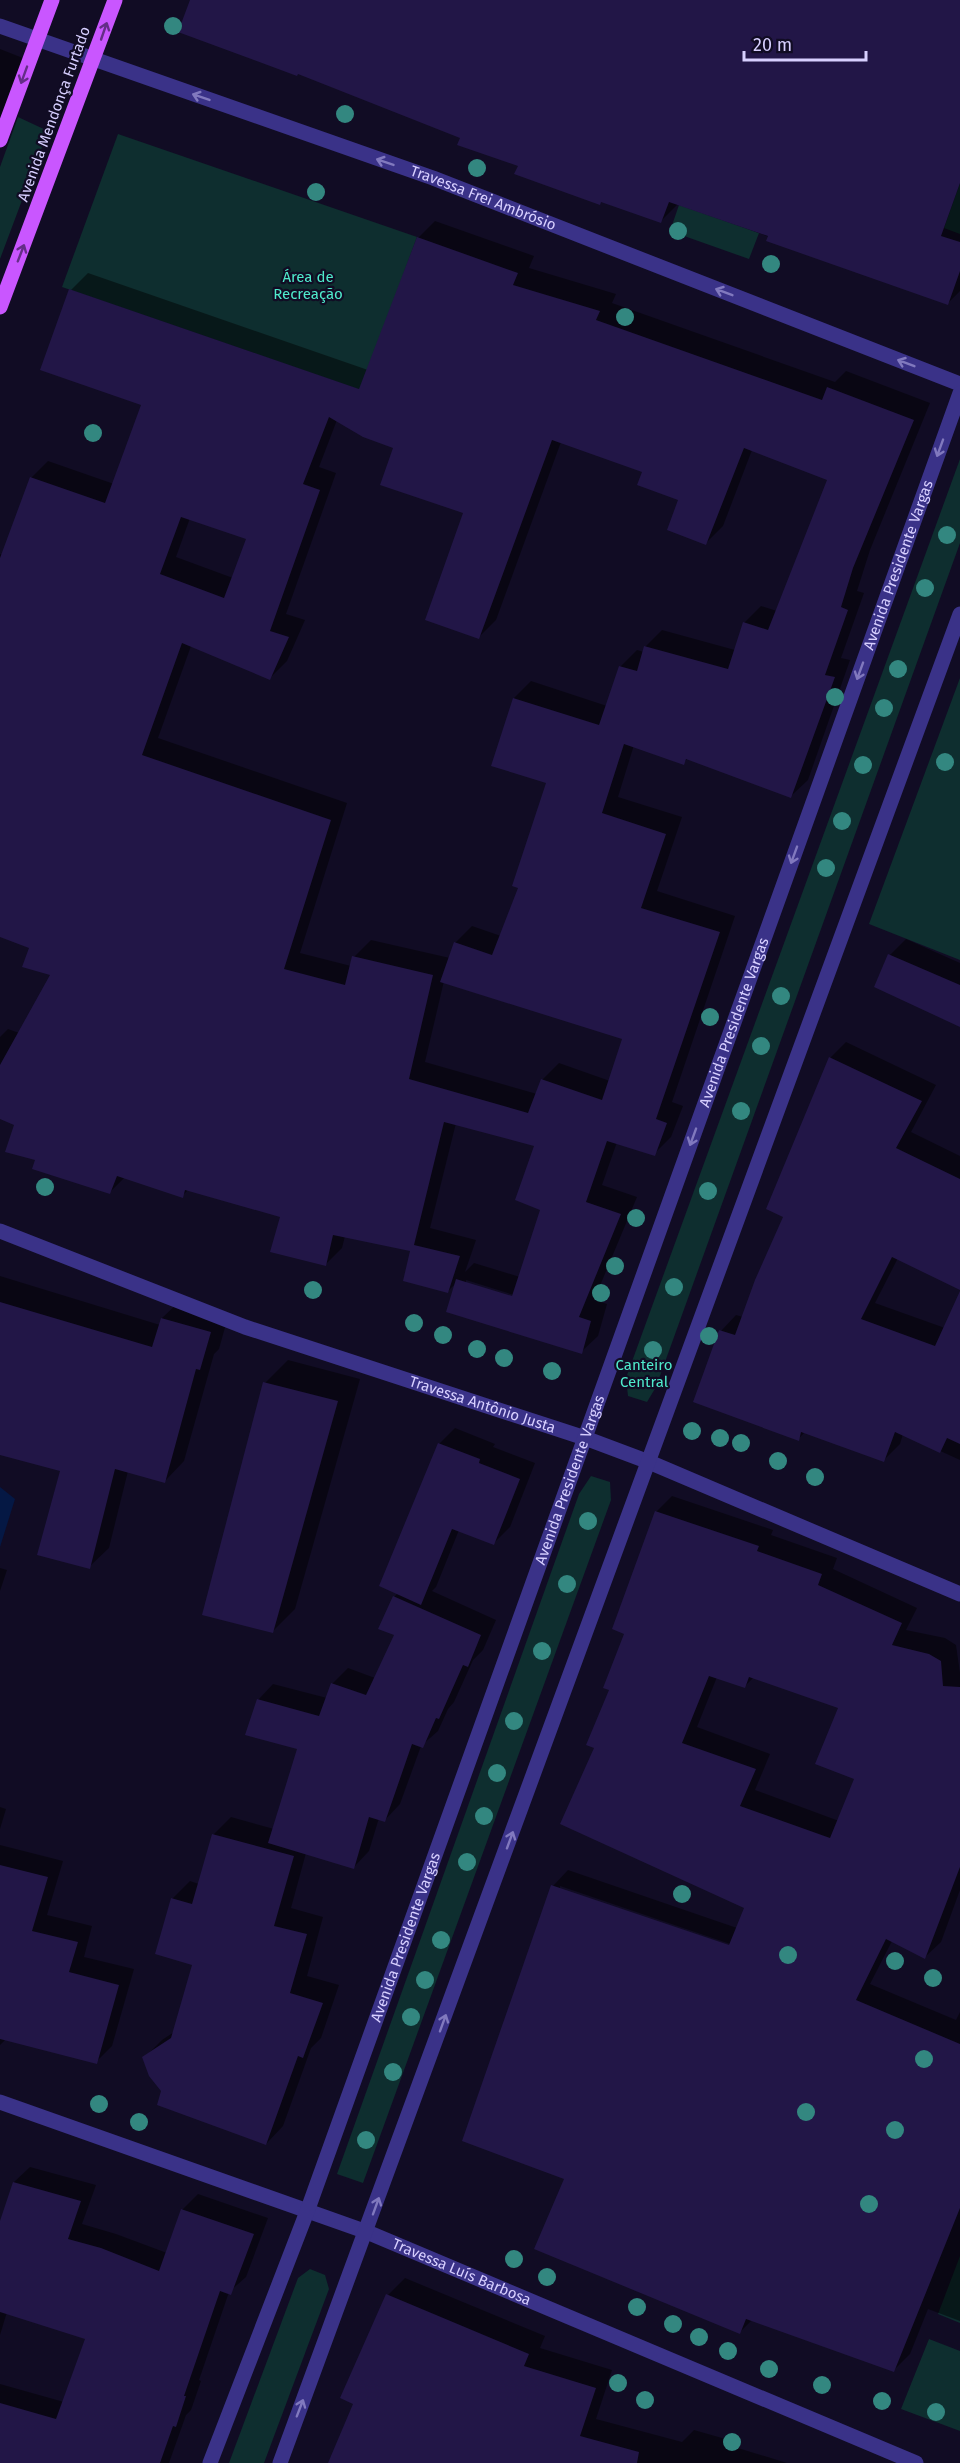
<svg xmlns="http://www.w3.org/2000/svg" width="960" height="2463" viewBox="0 0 960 2463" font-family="'Fira Sans',sans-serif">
<rect width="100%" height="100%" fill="#110c24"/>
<g fill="#0e2e2f">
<path d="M18 117 48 131 0 259V167Z"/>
<path d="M118 134 417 237 361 390 62 287Z"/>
<path d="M960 183V234L944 228Z"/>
<path d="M679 205 759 233 749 259 670 231Z"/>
<path d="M960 459V543L656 1387 647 1402 628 1396 626 1378Z"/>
<path d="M960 678V960L869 924Z"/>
<path d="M591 1476 610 1482 611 1500 363 2183 337 2174 579 1494Z"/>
<path d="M960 2256V2323L938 2314Z"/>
<path d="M310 2269 325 2275 329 2289 264 2463H229L298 2278Z"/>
<path d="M929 2339 960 2351V2431L901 2409Z"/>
</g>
<path fill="#051844" d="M0 1487 15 1499 0 1547Z"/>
<g fill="#0007" fill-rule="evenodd">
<path d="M191 0H960V291L947 304 679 203 661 221 520 166Z"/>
<path d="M0 49 28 60 0 129Z"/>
<path d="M435 221 534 256 529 268 616 294 612 303 835 382 846 371 930 403 870 550 857 591 864 593 841 658 850 660 808 780 791 796 688 758 683 763 634 745 618 797 682 817 657 891 735 916 672 1102 683 1106 671 1137 654 1154 617 1142 602 1185 637 1197 594 1300 607 1304 598 1336 581 1352 457 1282 448 1291 412 1250 345 1236 342 1248 325 1265 282 1216 188 1190 182 1196 125 1177 110 1192 16 1124 0 1117V1037L8 1029 19 1033 52 974 31 947 0 935V554L3 555 31 478 48 461 114 484 143 404 71 290 88 273 368 370 418 238ZM337 420 395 447 465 512 479 637 496 620 561 442 644 472 680 499 706 543 723 526 752 450 829 479 777 611 761 606 744 623 735 650 662 630 645 647 644 652 637 650 620 667 607 706 531 681 514 698 547 782 520 887 501 936 472 926 455 943 450 958 371 940 354 957 351 966 300 953 347 803 158 738 191 646 270 678 287 661 305 620 286 614 336 473 319 467ZM190 518 248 538 233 578 176 557ZM444 981 624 1038 610 1081 559 1063 542 1080 537 1094 425 1062ZM456 1123 536 1145 542 1209 520 1277 474 1263 465 1272 476 1240 430 1228ZM466 1280 520 1297 519 1300 466 1284Z"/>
<path d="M906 939 960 963V1026L890 955Z"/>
<path d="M846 1042 936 1085 911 1132 960 1156V1288L898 1258 875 1303 945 1328 960 1295V1460L903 1434 900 1444 884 1460 805 1432 798 1439 721 1331 736 1315 743 1317 785 1216 830 1058Z"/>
<path d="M0 1276 160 1325 162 1318 182 1299 229 1313 219 1349 214 1354 184 1461 165 1481 128 1471 109 1548 89 1567 62 1470 0 1453Z"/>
<path d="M288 1360 360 1379 295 1609 273 1631 265 1383Z"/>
<path d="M455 1428 495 1444 493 1447 535 1463 510 1527 494 1543 459 1530 436 1587 432 1591 496 1620 483 1650 473 1660 454 1702 448 1709 438 1731 421 1746 400 1804 385 1820 379 1818 369 1851 354 1867 306 1853 291 1908 323 1917 307 1976 339 1985 321 2038 311 2048 283 2126 266 2144 162 2091 144 2058 162 2040 174 2032 194 1964 172 1899 190 1881 199 1884 213 1835 231 1817 274 1829 299 1748 258 1700 273 1684 327 1698 332 1684 348 1668 375 1678 396 1634 394 1597 398 1593 439 1444Z"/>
<path d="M672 1496 773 1530 771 1535 837 1558 833 1569 917 1608 906 1630 945 1638 956 1645 960 1673V1890L941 1942 925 1957 892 1941 870 1984 956 2020 960 2012V2321L928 2309 910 2354 894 2370 753 2319 739 2333 566 2178 464 2141 553 1886 568 1870 737 1928 746 1907 596 1748 656 1512ZM717 1677 745 1686 754 1677 840 1707 856 1778 839 1821 755 1790 770 1754 697 1727ZM560 1886 736 1946 735 1949 560 1889Z"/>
<path d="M0 1568 7 1570 0 1591Z"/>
<path d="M0 1807 6 1809 0 1829Z"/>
<path d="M0 1845 63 1861 47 1915 92 1926 84 1957 134 1969 112 2046 96 2062 6 2039 0 2045Z"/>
<path d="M30 2167 96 2185 82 2224 116 2234 167 2253 182 2210 198 2194 268 2218 246 2277 229 2292 199 2380 201 2381 191 2410 186 2415 169 2463H0V2384L64 2402 87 2338 7 2312 0 2335V2225L14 2182Z"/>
<path d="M405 2278 545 2336 540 2348 612 2370 596 2419 682 2442 694 2430 729 2440 728 2445 787 2463H330L355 2403 388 2295Z"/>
</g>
<g fill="#221647" fill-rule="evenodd">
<path d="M190 0H960V183L941 236 960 242V271L948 305 766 241 768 236 669 202 661 223 601 202 600 205 514 174 518 166 457 145 460 138 298 74 297 76 178 32Z"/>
<path d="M417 237 518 273 513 285 600 311 596 320 822 400 827 387 914 420 853 568 841 607 848 610 825 675 835 677 791 798 686 759 684 765 624 744 602 813 666 834 641 908 720 932 656 1119 667 1123 655 1156 607 1141 586 1202 621 1214 579 1317 591 1321 582 1354 446 1312 456 1279 512 1296 540 1210 515 1200 534 1146 444 1122 414 1245 460 1256 448 1293 403 1281 410 1251 333 1235 326 1266 270 1252 280 1217 185 1190 183 1198 117 1176 110 1194 32 1169 35 1160 5 1152 14 1125 0 1119V1065L50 975 22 967 29 948 0 937V558L30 477 105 503 141 405 40 370 69 289 359 389ZM329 417 363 437 393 448 380 485 463 513 425 620 479 639 552 440 642 472 637 485 678 500 667 530 706 545 744 448 827 480 768 630 743 622 728 669 644 646 637 671 619 666 599 725 513 698 491 766 546 783 512 886 518 888 492 955 454 942 440 982 622 1039 602 1100 541 1079 528 1113 409 1079 433 975 352 956 345 985 284 969 331 820 142 755 182 643 270 680 289 637 270 631 320 490 303 484ZM181 517 246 539 224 598 160 574Z"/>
<path d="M888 954 960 985V1027L874 987Z"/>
<path d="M829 1057 922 1101 896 1148 960 1179V1290L892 1257 861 1319 935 1346 960 1291V1444L947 1438 940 1453 895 1432 884 1462 801 1432 799 1441 693 1402 719 1330 735 1335 755 1280 783 1217 766 1209Z"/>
<path d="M0 1302 152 1347 161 1318 211 1332 200 1370 196 1369 165 1483 115 1469 90 1569 37 1555 60 1471 0 1455Z"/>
<path d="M263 1382 338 1401 273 1633 202 1615Z"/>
<path d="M438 1443 480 1459 479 1463 520 1479 494 1545 452 1529 421 1605 379 1586Z"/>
<path d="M655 1511 759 1546 757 1551 822 1574 818 1585 902 1623 892 1645 929 1654 941 1661 943 1686 960 1687V1867L925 1959 886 1939 856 2000 960 2044V2208L894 2372 746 2319 740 2334 534 2249 564 2179 462 2141 551 1885 729 1945 744 1908 560 1824 594 1748 586 1745 609 1690 603 1688 624 1634 612 1629ZM709 1676 745 1688 749 1677 838 1708 815 1764 854 1779 830 1838 740 1806 756 1769 682 1743Z"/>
<path d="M393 1596 481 1635 468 1667 463 1665 439 1719 436 1718 423 1748 412 1744 385 1822 369 1817 354 1869 268 1843 297 1749 245 1735 257 1699 319 1716 331 1683 366 1695 394 1635 378 1629Z"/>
<path d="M212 1834 294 1856 274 1926 307 1934 290 1993 323 2003 303 2058 298 2056 266 2145 157 2105 161 2091 149 2076 142 2057 171 2038 192 1965 155 1954 171 1898 192 1904Z"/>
<path d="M0 1865 48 1877 32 1931 78 1942 69 1972 119 1985 97 2064 0 2039Z"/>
<path d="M13 2182 81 2201 68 2239 101 2248 159 2271 181 2209 254 2234 231 2295 220 2291 184 2396H186L176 2427 173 2426 160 2463H0V2403L56 2419 85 2339 0 2312V2221Z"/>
<path d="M386 2294 529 2354 524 2366 596 2388 580 2436 639 2452 637 2463H328L353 2404 340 2398Z"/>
</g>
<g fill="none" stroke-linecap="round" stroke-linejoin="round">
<g stroke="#3a3288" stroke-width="15">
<path id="s1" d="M0 26 433 178 960 384"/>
<path id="s2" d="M0 1231 245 1327 585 1438 649 1462 960 1594"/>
<path id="s3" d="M0 2102 367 2232 916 2463"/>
</g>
<g stroke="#3a3288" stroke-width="15">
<path id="s4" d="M210 2463 308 2209 960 393"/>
<path d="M280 2463 960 614"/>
</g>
<g stroke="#c956ff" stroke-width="15">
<path d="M0 140 52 0"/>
<path d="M0 307 115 0"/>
</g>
</g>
<g fill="#338780">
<circle cx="173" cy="26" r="9"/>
<circle cx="345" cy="114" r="9"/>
<circle cx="477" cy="168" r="9"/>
<circle cx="316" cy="192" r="9"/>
<circle cx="678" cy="231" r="9"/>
<circle cx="771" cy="264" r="9"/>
<circle cx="625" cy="317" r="9"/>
<circle cx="93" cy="433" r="9"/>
<circle cx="947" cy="535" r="9"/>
<circle cx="925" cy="588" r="9"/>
<circle cx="898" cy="669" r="9"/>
<circle cx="835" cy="697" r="9"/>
<circle cx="884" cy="708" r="9"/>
<circle cx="945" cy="762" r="9"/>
<circle cx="863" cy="765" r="9"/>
<circle cx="842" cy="821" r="9"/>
<circle cx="826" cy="868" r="9"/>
<circle cx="781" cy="996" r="9"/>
<circle cx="710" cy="1017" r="9"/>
<circle cx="761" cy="1046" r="9"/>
<circle cx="741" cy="1111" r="9"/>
<circle cx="45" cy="1187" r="9"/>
<circle cx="708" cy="1191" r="9"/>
<circle cx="636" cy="1218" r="9"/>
<circle cx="615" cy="1266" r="9"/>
<circle cx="674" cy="1287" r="9"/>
<circle cx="313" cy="1290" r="9"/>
<circle cx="601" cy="1293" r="9"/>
<circle cx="414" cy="1323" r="9"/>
<circle cx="443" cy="1335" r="9"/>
<circle cx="709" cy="1336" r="9"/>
<circle cx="477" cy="1349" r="9"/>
<circle cx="653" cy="1350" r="9"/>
<circle cx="504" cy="1358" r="9"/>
<circle cx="552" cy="1371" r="9"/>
<circle cx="692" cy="1431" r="9"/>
<circle cx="720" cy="1438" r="9"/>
<circle cx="741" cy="1443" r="9"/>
<circle cx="778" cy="1461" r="9"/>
<circle cx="815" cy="1477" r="9"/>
<circle cx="588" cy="1521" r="9"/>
<circle cx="567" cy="1584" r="9"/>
<circle cx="542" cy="1651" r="9"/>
<circle cx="514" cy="1721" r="9"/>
<circle cx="497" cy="1773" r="9"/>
<circle cx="484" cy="1816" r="9"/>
<circle cx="467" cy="1862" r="9"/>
<circle cx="682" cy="1894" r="9"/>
<circle cx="441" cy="1940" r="9"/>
<circle cx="788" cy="1955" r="9"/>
<circle cx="895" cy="1961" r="9"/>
<circle cx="933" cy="1978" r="9"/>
<circle cx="425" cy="1980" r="9"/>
<circle cx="411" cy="2017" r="9"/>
<circle cx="924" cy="2059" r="9"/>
<circle cx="393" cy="2072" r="9"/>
<circle cx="99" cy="2104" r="9"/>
<circle cx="806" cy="2112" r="9"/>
<circle cx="139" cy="2122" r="9"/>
<circle cx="895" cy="2130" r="9"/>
<circle cx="366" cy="2140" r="9"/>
<circle cx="869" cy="2204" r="9"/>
<circle cx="514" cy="2259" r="9"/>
<circle cx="547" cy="2277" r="9"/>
<circle cx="637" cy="2307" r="9"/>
<circle cx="673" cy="2324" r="9"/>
<circle cx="699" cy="2337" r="9"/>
<circle cx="728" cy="2351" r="9"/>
<circle cx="769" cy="2369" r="9"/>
<circle cx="618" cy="2383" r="9"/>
<circle cx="822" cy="2385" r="9"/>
<circle cx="645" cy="2400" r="9"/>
<circle cx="882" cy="2401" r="9"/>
<circle cx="936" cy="2412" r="9"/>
<circle cx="732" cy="2442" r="9"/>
</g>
<defs><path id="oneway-shaft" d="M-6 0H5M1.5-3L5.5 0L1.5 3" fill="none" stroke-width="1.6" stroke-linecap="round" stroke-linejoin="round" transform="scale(1.5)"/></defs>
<g stroke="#642d87">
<use href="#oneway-shaft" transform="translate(104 31) rotate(-71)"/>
<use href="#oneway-shaft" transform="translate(24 75) rotate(110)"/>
<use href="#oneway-shaft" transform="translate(21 253) rotate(-69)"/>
</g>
<g stroke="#8179be">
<use href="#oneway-shaft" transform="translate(201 97) rotate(-161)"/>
<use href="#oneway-shaft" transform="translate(385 162) rotate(-161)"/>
<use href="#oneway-shaft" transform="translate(724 292) rotate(-159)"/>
<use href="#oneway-shaft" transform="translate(906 363) rotate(-159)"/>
<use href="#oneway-shaft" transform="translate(940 448) rotate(110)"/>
<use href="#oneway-shaft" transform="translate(860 671) rotate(110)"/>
<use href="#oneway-shaft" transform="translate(794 855) rotate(110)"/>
<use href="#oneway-shaft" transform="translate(693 1137) rotate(110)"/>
<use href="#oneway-shaft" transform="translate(510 1840) rotate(-70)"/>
<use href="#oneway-shaft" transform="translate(443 2023) rotate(-70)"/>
<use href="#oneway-shaft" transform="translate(376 2206) rotate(-70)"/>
<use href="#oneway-shaft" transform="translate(300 2408) rotate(-69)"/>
</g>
<g text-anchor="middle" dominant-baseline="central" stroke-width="4.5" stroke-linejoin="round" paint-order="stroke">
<g font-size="15" fill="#d7cfff" stroke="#110c24">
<text transform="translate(54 114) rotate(-70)">Avenida Mendonça Furtado</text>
<text stroke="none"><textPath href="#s1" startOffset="513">Travessa Frei Ambrósio</textPath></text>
<text stroke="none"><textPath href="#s4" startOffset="2019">Avenida Presidente Vargas</textPath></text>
<text stroke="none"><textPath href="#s4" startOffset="1533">Avenida Presidente Vargas</textPath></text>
<text stroke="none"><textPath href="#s2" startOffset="513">Travessa Antônio Justa</textPath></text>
<text stroke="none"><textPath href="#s4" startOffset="1047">Avenida Presidente Vargas</textPath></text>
<text stroke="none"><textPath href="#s4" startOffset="561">Avenida Presidente Vargas</textPath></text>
<text stroke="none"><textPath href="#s3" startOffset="492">Travessa Luís Barbosa</textPath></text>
</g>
<g font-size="15" fill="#4febcc" stroke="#110c24">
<text x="308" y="277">Área de<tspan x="308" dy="17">Recreação</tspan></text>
<text x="644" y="1365">Canteiro<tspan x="644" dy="17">Central</tspan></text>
</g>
</g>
<path d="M744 51v9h122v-9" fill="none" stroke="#d7cfff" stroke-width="3"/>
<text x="753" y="51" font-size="18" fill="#d7cfff" stroke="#110c24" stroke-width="4.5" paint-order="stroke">20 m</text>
</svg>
